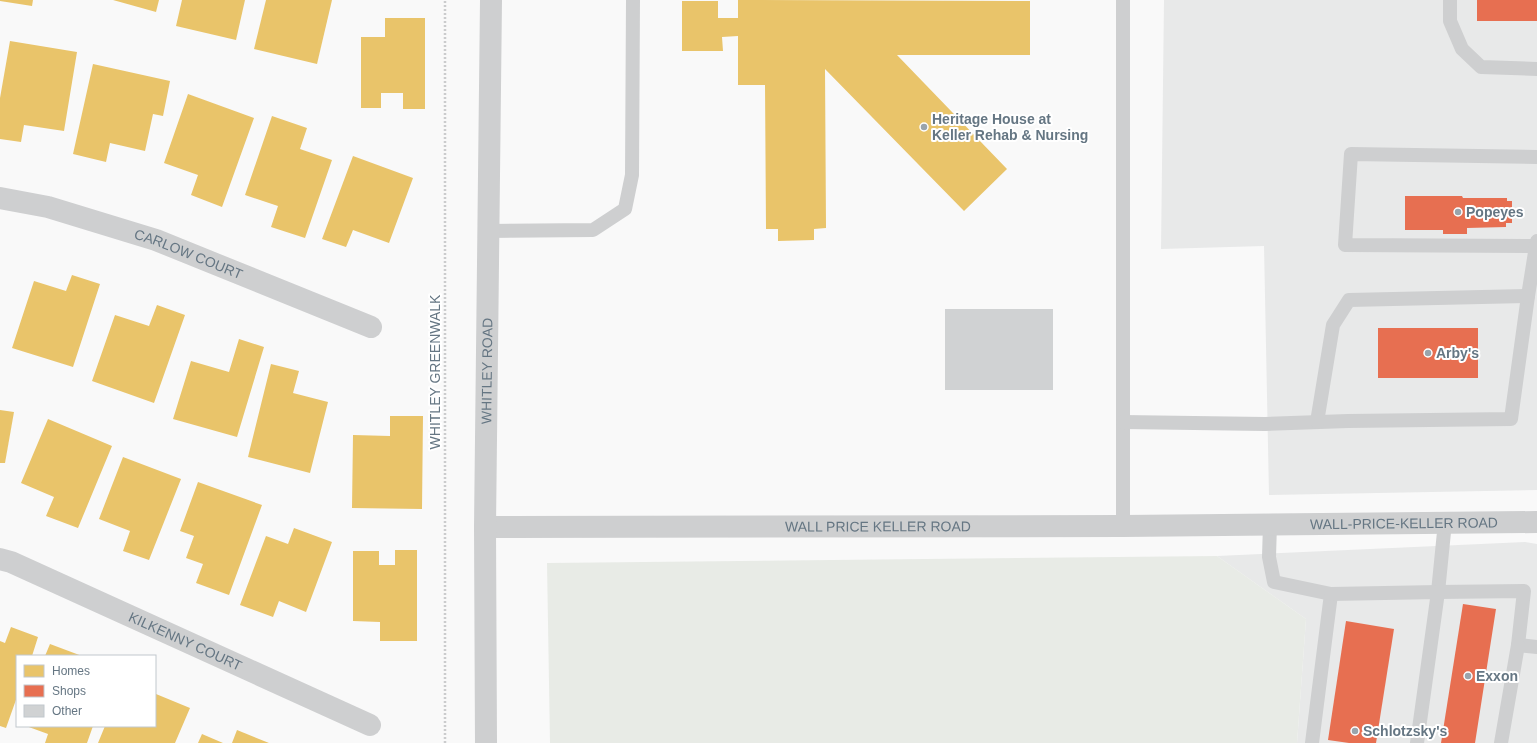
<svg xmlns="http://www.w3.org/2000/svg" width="1537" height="743" viewBox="0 0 1537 743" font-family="Helvetica,sans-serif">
<rect width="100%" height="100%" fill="#f9f9f9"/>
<g fill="#e8e9e9">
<path d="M1164 0H1537V490L1269 495 1264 246 1161 249Z"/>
<path d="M1525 542 1537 544V743H1297L1306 619 1217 556Z"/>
</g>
<path fill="#e8ebe6" d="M1217 556 1306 619 1297 743H550L547 563Z"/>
<g fill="#e9c46a">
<path d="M0 0H33L32 6 0 1Z"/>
<path d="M113 0H159L156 12Z"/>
<path d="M182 0H245L236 40 176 26Z"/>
<path d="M266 0H332L317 64 254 49Z"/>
<path d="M738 0 1030 1V55H897L1007 169 964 211 825 69 826 228 814 229V240L778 241V229H766L765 85H738V36L722 37 723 51H682V1H718V18H738Z"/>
<path d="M385 18H425V109H403V93H381V108H361V37H385Z"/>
<path d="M10 41 77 52 64 131 24 125 21 142 0 139V98Z"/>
<path d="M93 64 170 81 163 116 153 114 145 151 110 143 106 162 73 154Z"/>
<path d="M188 94 254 118 222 207 191 195 198 175 164 163Z"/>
<path d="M272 116 307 128 300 149 332 160 305 238 271 227 278 206 245 195Z"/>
<path d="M353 156 413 178 389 243 353 230 346 247 322 239Z"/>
<path d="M72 275 100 284 73 367 12 348 34 281 66 291Z"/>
<path d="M157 305 185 315 154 403 92 381 115 315 149 326Z"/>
<path d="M239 339 264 347 237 437 173 419 191 361 229 372Z"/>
<path d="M271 364 299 371 293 393 328 402 310 473 248 457Z"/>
<path d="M0 410 14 412 5 463H0Z"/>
<path d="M390 416H423L422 509 352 508 353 435 390 436Z"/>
<path d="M48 419 112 446 78 528 46 516 54 497 21 483Z"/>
<path d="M123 457 181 479 149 560 123 551 130 531 99 519Z"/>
<path d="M198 482 262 505 229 595 196 583 203 564 186 558 194 536 180 531Z"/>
<path d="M294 528 332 542 306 612 279 601 273 617 240 605 266 536 288 544Z"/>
<path d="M395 550H417V641H380V622L353 621V551H379V565H395Z"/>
<path d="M11 627 38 637 32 656H17V697L6 728 0 726V641L5 643Z"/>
<path d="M50 644 82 656H45Z"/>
<path d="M156 694 190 708 175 743H98L105 726H155V698Z"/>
<path d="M26 726H93L87 743H45L48 734Z"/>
<path d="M237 730 269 743H232Z"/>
<path d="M202 734 223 743H198Z"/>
</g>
<g fill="#e76f51">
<rect x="1477" y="0" width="60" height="21"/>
<path d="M1405 196H1462L1463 198H1507V201H1512V223H1506V227L1467 228V234H1443V230H1405Z"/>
<rect x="1378" y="328" width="100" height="50"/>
<path d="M1463 604 1496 609 1475 743H1441Z"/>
<path d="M1346 621 1394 629 1376 743H1349L1328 740Z"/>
</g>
<rect fill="#d0d2d3" x="945" y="309" width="108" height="81"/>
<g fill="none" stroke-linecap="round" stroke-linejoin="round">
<path stroke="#cbcccd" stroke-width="2.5" stroke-dasharray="2 2" stroke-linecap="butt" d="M445 743V0"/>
<g stroke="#cecfd0" stroke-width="14">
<path d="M1123 0V526"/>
<path d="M1450 0V21L1462 49 1481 67 1537 69"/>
<path d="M1537 157 1351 154 1345 245 1536 246 1537 241"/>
<path d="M488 231 593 230 625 209 632 175 633 0"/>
<path d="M1123 422 1265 424 1348 421 1511 419 1528 296 1536 246"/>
<path d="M1317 422 1333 325 1349 300 1528 296"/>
<path d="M1445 522 1438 592 1524 591 1518 645 1537 647"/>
<path d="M1270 524 1269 557 1274 582 1331 594 1312 743"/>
<path d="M1331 594 1438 592 1417 743"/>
<path d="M1501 743 1518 645"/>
</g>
<g stroke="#cecfd0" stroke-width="22">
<path id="s1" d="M0 198 48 207 156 240 371 327"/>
<path id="s2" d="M0 559 11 562 370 725"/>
</g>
<g stroke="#cecfd0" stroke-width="22">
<path id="s3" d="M485 527 1123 526 1537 522"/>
<path id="s4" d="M486 743 485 527 491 0"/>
</g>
</g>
<g fill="#99a4ac" stroke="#fff" stroke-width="1.5">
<circle cx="924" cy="127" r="4"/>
<circle cx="1458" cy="212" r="4"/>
<circle cx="1428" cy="353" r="4"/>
<circle cx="1468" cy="676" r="4"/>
<circle cx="1355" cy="731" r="4"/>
</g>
<g text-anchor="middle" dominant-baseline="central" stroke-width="4" stroke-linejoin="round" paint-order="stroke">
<g font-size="14" font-weight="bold" fill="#657683" stroke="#fff" text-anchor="start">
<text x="932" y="119">Heritage House at<tspan x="932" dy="16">Keller Rehab &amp; Nursing</tspan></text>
<text x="1466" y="212">Popeyes</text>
<text x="1436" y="353">Arby's</text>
<text x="1476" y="676">Exxon</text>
<text x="1363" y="731">Schlotzsky's</text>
</g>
<g font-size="14" fill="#657683" stroke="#fff">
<text stroke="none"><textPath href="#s1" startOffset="197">CARLOW COURT</textPath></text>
<text stroke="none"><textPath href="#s4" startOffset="372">WHITLEY ROAD</textPath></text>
<text transform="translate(435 372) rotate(-90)">WHITLEY GREENWALK</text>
<text stroke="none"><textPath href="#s3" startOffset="919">WALL-PRICE-KELLER ROAD</textPath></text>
<text stroke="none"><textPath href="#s3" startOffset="393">WALL PRICE KELLER ROAD</textPath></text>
<text stroke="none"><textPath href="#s2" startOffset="203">KILKENNY COURT</textPath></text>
</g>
</g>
<rect x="16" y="655" width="140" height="72" fill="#ffffff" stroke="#c1c8cd"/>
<rect x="24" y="665" width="20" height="12" fill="#e9c46a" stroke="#c1c8cd"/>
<text x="52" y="675" font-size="12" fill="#657683">Homes</text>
<rect x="24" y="685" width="20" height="12" fill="#e76f51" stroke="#c1c8cd"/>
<text x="52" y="695" font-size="12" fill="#657683">Shops</text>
<rect x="24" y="705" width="20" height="12" fill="#d0d2d3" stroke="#c1c8cd"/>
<text x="52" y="715" font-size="12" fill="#657683">Other</text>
</svg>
